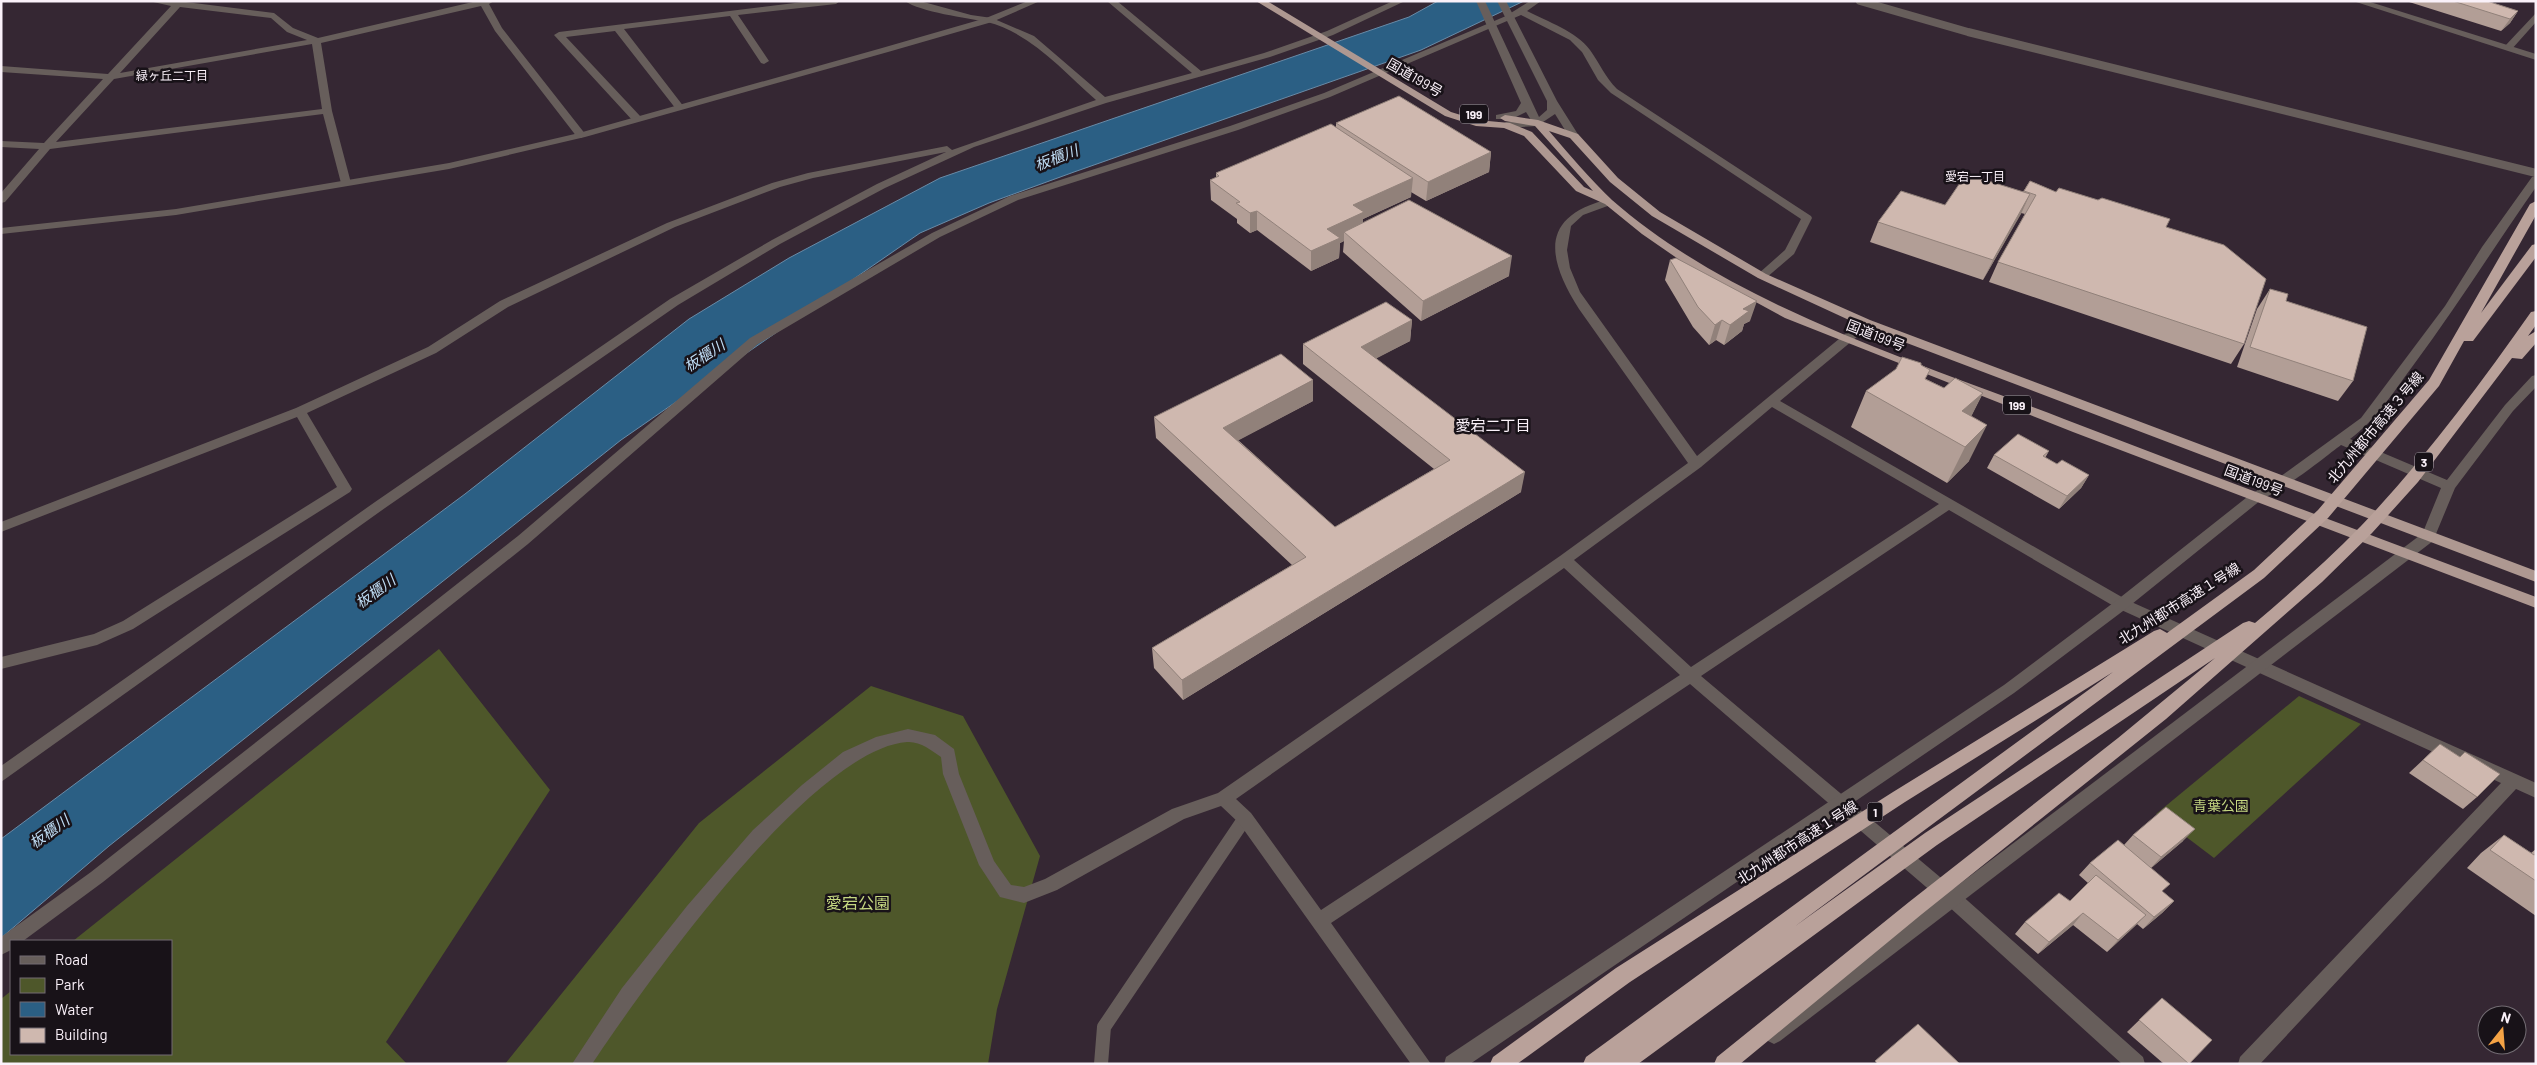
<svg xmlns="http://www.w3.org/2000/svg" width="2537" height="1065" viewBox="0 0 2537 1065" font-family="Barlow,'Noto Sans JP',sans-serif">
<rect width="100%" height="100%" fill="#352733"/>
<g fill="#4e572a">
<path d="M439 649 550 790 386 1042 407 1064H1V999L11 991V1054H171V941H73Z"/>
<path d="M871 686 963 716 1040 856 997 1009 988 1064H505L699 823Z"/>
<path d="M2299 696 2361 724 2214 858 2156 814Z"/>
</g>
<path fill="#2b5f84" stroke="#698ba7" d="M1438 1H1524L1421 50 1074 172 989 203 920 233 621 440 109 846 1 938V839L465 494 689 319 789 258 940 178 1409 17Z"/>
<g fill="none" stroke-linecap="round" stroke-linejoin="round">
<path stroke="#675e5b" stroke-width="8" d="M1860 1 1968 32 2536 173"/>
<path stroke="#675e5b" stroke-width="14" d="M1101 1064 1104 1027 1245 818"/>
<g fill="#675e5b" fill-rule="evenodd">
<path d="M149 1H178L274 13 293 28 318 38 477 1H494L489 4 502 28 586 135 581 138 577 137 495 31 481 6 321 43 332 111 351 183 350 185H342L341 183 323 114 50 149 5 202 1 203V193L39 149 1 147V141L44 143 103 79 1 72V66L108 74 171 6ZM180 7 271 18 287 32 307 40 120 73ZM312 44 322 109 56 142 114 79Z"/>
<path d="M811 1H840L836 4 738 15 769 61 764 64 761 63 730 16 624 29 684 107 679 110 676 109 615 31 566 37 641 117V121H633L554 35 559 32Z"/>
<path d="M905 1H920L971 15 992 18 1034 36 1105 97 1192 73 1107 1H1117L1201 71 1264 53 1327 31 1393 1H1405L1333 35 1270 57 1106 103 974 147 885 188 780 244 678 305 385 508 1 782V766L375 502 670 299 772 240 877 184 946 152 813 178 780 187 675 227 508 307 436 353 307 413 352 489 350 492 133 629 97 645 1 669V657L94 634 123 621 337 487 297 417 1 532V522L296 408 428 347 500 301 667 223 772 183 808 173 947 146 952 150 1096 100C1063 71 1031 33 987 22 967 18 920 12 905 1Z"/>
<path d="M1530 1H1541L1527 11C1548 22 1576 31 1590 50 1600 64 1605 77 1617 89L1811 216 1812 218 1794 254 1766 278H1758V274L1785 250 1801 219 1611 93 1598 80 1582 52 1570 40 1521 15 1330 97 1238 130 1018 200 940 237 758 344 528 544 103 882 23 941H11V950L1 955V937L91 872 518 536 750 338 932 233 1010 196 1230 126 1324 93 1506 16Z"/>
<path d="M2536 13V22L2511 50H2505V46Z"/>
<path d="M2536 176V187C2494 247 2456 308 2412 367 2392 394 2377 419 2350 439L2447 480 2505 405 2532 376 2536 375V387L2513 411 2455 488 2433 541 2428 542 2421 537 2441 488 2341 445C2326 456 2267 505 2251 500L2249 497 2251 494 2277 479 2361 418 2445 306 2482 247 2532 177Z"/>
<path d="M1609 199 1614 202 1613 204 1583 215 1571 226 1567 250 1570 268 1580 292 1697 456 1862 320H1870L1872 323 1870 326 1780 401 2127 600 2536 783V798L2516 789 2260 1064H2238L2240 1057 2501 783 2117 608 1949 510 1701 676 1959 893 2143 1057 2145 1064H2122L1947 905 1690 684 1331 923 1431 1064H1411L1239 823 1221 806 1184 819 1057 890 1024 903 1000 897 979 865 943 774 941 757C931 750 920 741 907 742 812 749 644 986 592 1064H572L622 988 687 906 753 830 802 785 843 752 876 737 908 729 935 735 954 749 959 774 994 861 1011 885 1024 887 1045 879 1172 809 1218 793 1560 556 1688 463 1579 309C1546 257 1540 216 1609 199ZM1772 407 1939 504 1691 667 1574 560 1701 467ZM1564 568 1680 675 1321 910 1251 813 1236 799Z"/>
</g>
<g fill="#675e5b" fill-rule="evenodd">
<path d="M1028 1H1040L992 22 888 52 585 137 449 169 176 215 1 234V228L176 209 449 163 579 133 882 48 986 18Z"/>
<path d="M1476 1H1485L1539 117 1547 110V101L1497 1H1506L1557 101 1579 136 1578 138H1570L1555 114 1537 126 1506 128 1501 125 1506 122 1531 120 1526 112 1512 119H1496V115L1516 111 1521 103Z"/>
<path d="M2353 1H2367L2536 54V60Z"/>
<path d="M2256 492 2263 497 2261 500 2127 608 2014 693 1470 1064H1444L1446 1057 2004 685 2117 600 2251 494Z"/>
<path d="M2428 532 2433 533 2435 537 2433 541 1780 1041 1774 1044 1768 1041 1765 1035 1768 1029 2423 533Z"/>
</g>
<path fill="#ae9891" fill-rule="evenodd" d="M1256 1H1267L1451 112 1477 120 1510 123 1532 132 1584 187 1593 191 1535 126 1505 121 1500 118 1505 115 1538 120 1578 134 1618 178 1660 212 1766 274 1870 320 2536 571V582L1862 326 1758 278 1652 216 1610 182 1570 138 1549 131C1569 154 1591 180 1612 200 1733 306 1915 361 2064 419 2221 479 2378 538 2536 597V608L2073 432 1785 318 1684 263 1642 234 1605 204 1576 191 1524 136 1504 128 1476 126 1445 116Z"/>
<path fill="#b9a19a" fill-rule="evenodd" d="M2536 201V215L2481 313 2532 245 2536 244V257L2473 341H2464L2439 386 2328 518 2264 578 1794 927 1925 833 2243 623 2249 621 2255 623C2291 592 2328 560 2361 526 2424 460 2479 386 2531 312L2536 311V325L2528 336 2536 331V343L2522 359 2512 358 2418 482 2372 533 2322 582 2166 719 1922 914 1740 1064H1714L1717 1057 1909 902 2118 738 2215 658 1937 845 1638 1064H1583L1586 1057 2113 672 1905 802 1630 982 1517 1064H1490L1493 1057 1616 968 1893 792 2154 631 2160 629 2167 633 2254 570 2318 510 2429 380 2530 204Z"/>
</g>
<g fill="#b29e96">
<path d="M2406 1H2487L2518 11 2510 23 2501 31Z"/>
<path d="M1336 123 1491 152 1489 172 1426 201 1411 192V197L1363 219V223L1509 276 1421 321 1343 252 1344 241 1340 243 1339 258 1311 271 1257 230 1250 233 1237 223V219L1211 200 1210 180 1216 178V173L1336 128Z"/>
<path d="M2030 181 2056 192 2166 227 2244 344 2231 364 1989 282 1998 262 2025 214 2021 213 1983 280 1870 242 1878 222 1945 205 2023 192Z"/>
<path d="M1670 260 1750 321 1744 324 1742 331 1724 345 1716 340 1709 345 1693 327 1665 280Z"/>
<path d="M2270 289 2286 301 2353 381 2338 401 2237 367 2257 309Z"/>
<path d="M1412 320 1410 341 1376 358 1521 492 1183 700 1154 668 1152 648 1292 565 1156 438 1154 417 1313 401 1238 440 1335 527 1434 469 1303 364V344Z"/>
<path d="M1921 365 1926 379 1944 388 1983 393 1971 416 1969 461 1947 483 1851 427 1866 391Z"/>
<path d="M2049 451 2045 458 2057 464 2089 475 2081 488 2059 509 1987 468 1994 455Z"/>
<path d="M2440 744 2460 757 2477 797 2463 809 2409 773Z"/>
<path d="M2133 835 2183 841 2151 868 2163 892 2174 901 2162 913 2143 929 2137 924 2107 952 2073 925 2038 954 2015 934 2025 922 2070 901 2088 883 2079 875 2090 863 2124 845Z"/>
<path d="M2504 835 2531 853 2536 849V916L2467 868 2481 853Z"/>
<path d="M2162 998 2189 1064H2164L2127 1032Z"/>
</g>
<g fill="#91817a">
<path d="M2518 11 2510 23 2501 31 2510 19Z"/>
<path d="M1491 152 1489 172 1426 201 1428 182Z"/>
<path d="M1413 178 1411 197 1363 219V232H1344V241L1340 243 1339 258 1311 271V251L1327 229 1353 205Z"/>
<path d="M2030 194 2021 214 1983 280 1993 260Z"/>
<path d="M1257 211V230L1250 233V213Z"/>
<path d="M1512 256 1509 276 1421 321 1423 301Z"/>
<path d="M1757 301 1750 321 1744 324 1742 331 1724 345 1730 325 1743 309Z"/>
<path d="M1412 320 1410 341 1360 367 1361 347Z"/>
<path d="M1722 320 1716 340 1709 345 1715 325Z"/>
<path d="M1313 380V401L1224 448 1223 428Z"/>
<path d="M1983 393 1965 429 1962 411Z"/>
<path d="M1987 425 1969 461 1947 483 1965 447Z"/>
<path d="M1525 472 1521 492 1183 700 1182 680Z"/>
<path d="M2089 475 2081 488 2059 509 2067 496Z"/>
<path d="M2195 829 2183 841 2150 869 2161 857Z"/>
<path d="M2174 901 2162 913 2143 929 2154 917Z"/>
<path d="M2083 913 2073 925 2038 954 2049 942Z"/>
<path d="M2146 915 2134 927 2107 952 2118 940Z"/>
</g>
<g fill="#cfb8af" stroke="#91817a">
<path d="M2453 1H2487L2518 11 2510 19Z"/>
<path d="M1399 96 1491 152 1428 182 1336 123Z"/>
<path d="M1331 124 1413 178 1353 205 1364 212 1327 229 1340 238 1311 251 1257 211 1250 213 1236 203 1240 202 1210 180 1219 176 1216 173Z"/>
<path d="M1966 174 2030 194 1993 260 1878 222 1901 191 1945 205Z"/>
<path d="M2030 181 2056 192 2059 188 2098 200 2102 198 2170 219 2166 227 2224 245 2266 279 2244 344 1998 262 2036 195 2024 191Z"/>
<path d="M1409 200 1512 256 1423 301 1344 232Z"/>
<path d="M1676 258 1757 301 1743 309 1749 311 1730 325 1722 320 1715 325 1698 307 1670 260Z"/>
<path d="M2270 289 2288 294 2286 301 2367 327 2353 381 2250 347Z"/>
<path d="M1386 302 1412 320 1361 347 1525 472 1182 680 1152 648 1306 557 1154 417 1281 354 1313 380 1223 428 1335 527 1450 460 1303 344Z"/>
<path d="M1902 357 1921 363V365L1930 370 1925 379 1944 388 1955 378 1983 393 1962 411 1987 425 1965 447 1866 391 1896 369Z"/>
<path d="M2018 434 2049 451 2043 456 2057 464 2062 460 2089 475 2067 496 1994 455Z"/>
<path d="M2440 744 2460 757 2465 752 2500 774 2477 797 2423 760Z"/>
<path d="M2166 807 2195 829 2161 857 2133 835Z"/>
<path d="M2504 835 2534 855 2536 854V881L2490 850Z"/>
<path d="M2118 840 2170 884 2162 891 2174 901 2154 917 2090 863Z"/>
<path d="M2096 875 2146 915 2118 940 2083 913 2049 942 2025 922 2059 893 2070 901Z"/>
<path d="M2162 998 2212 1040 2189 1064 2139 1020Z"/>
<path d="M1918 1024 1960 1064H1878L1875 1061Z"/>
</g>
<g text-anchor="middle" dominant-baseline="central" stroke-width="5" stroke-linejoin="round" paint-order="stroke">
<g font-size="12" fill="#faf1f9" stroke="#181218">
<text x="172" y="75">緑ヶ丘二丁目</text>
<text x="1975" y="176">愛宕一丁目</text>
</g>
<g fill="#181218" stroke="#b6aeb6" stroke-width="1">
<rect x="1460" y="104.5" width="28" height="19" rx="4"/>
<rect x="2003" y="395.5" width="28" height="19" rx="4"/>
<rect x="2415" y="452.5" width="18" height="19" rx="4"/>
<rect x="1867.5" y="802.5" width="15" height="19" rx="4"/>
</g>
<g font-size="12" font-weight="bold" fill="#faf1f9">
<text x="1474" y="114">199</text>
<text x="2017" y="405">199</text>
<text x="2424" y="462">3</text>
<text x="1875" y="812">1</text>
</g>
<g font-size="14" fill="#faf1f9" stroke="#181218">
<text transform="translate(1415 77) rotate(30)">国道199号</text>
<text transform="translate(1876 335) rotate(21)">国道199号</text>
<text transform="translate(2375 427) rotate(-50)">北九州都市高速３号線</text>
<text transform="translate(2254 480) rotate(21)">国道199号</text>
<text transform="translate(2179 603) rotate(-32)">北九州都市高速１号線</text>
<text transform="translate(1797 842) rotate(-33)">北九州都市高速１号線</text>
</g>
<g font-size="14" fill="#c5d781" stroke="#181218">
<text x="2221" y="805">青葉公園</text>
</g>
<g font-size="15" font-style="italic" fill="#bfdcf4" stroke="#181218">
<text transform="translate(1056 157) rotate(-21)">板櫃川</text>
<text transform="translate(704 355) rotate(-33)">板櫃川</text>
<text transform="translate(375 591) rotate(-36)">板櫃川</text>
<text transform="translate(49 831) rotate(-36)">板櫃川</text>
</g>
<g font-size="15" fill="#faf1f9" stroke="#181218">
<text x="1493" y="425">愛宕二丁目</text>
</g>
<g font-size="16" fill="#c5d781" stroke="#181218">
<text x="858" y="902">愛宕公園</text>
</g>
</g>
<rect width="2537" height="1065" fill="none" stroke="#faf1f9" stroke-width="5"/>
<rect x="10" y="940" width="162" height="115" fill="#181218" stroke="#726b72"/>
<rect x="20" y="956" width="25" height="8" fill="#675e5b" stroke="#726b72"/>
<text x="55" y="965" font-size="15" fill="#faf1f9">Road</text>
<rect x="20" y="978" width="25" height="15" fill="#4e572a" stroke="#726b72"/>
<text x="55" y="990" font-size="15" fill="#faf1f9">Park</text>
<rect x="20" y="1002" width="25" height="15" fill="#2b5f84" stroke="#726b72"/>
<text x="55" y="1015" font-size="15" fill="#faf1f9">Water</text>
<rect x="20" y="1028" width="25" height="15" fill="#cfb8af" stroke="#726b72"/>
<text x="55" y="1040" font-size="15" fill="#faf1f9">Building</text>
<g transform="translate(2502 1030) rotate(17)"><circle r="24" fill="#181218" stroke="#726b72"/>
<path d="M0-4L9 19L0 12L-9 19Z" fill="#f5a345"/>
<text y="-8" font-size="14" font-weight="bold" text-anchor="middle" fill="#faf1f9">N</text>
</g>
</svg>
